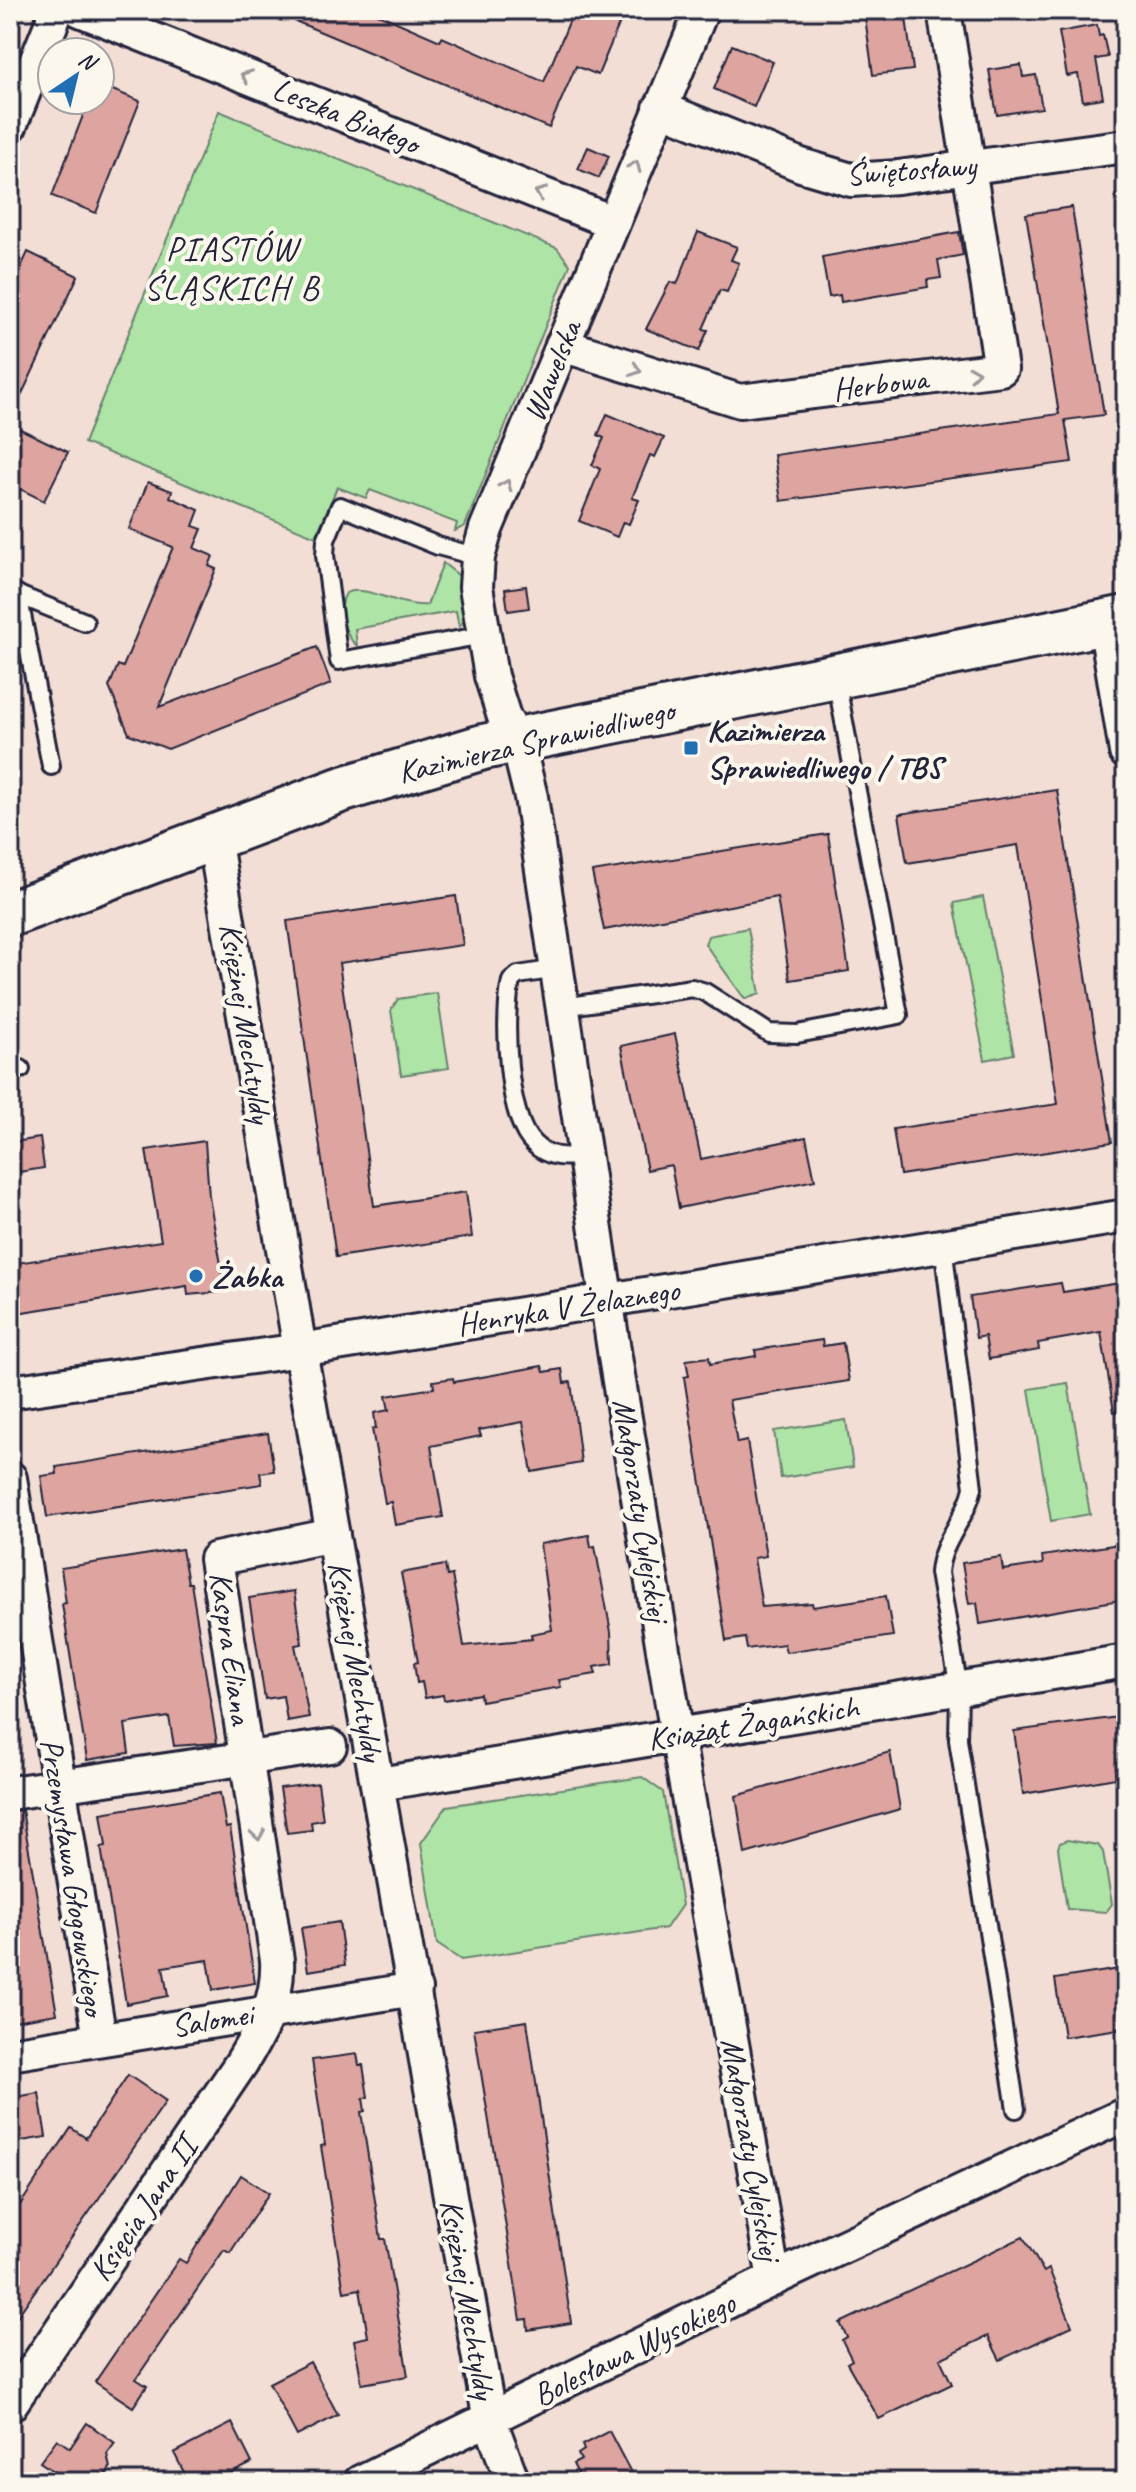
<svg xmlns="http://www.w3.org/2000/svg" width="1136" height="2492" viewBox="0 0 1136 2492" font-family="Caveat,sans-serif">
<rect width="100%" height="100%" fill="#f2ded5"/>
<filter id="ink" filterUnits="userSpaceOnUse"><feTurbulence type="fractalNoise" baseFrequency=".0125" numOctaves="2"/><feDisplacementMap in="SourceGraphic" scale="16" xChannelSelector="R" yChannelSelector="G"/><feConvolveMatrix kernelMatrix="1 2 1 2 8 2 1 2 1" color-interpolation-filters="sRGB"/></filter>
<g filter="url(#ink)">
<g fill="#aee4a6" stroke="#688370" stroke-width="2">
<path d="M219 111 557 248 570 265 465 526 455 531 457 523 370 490 366 498 337 487 316 537 84 443Z"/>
<path d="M443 563 462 578 467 617 459 627 456 611 355 629 357 646C344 635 337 608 346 593 363 583 401 608 427 605Z"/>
<path d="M983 897 1014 1054 985 1060 954 903Z"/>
<path d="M748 928 760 994 745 999 705 944 708 936Z"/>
<path d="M437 993 449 1068 401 1075 391 1010 398 999Z"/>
<path d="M1068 1383 1090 1514 1051 1521 1029 1389Z"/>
<path d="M846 1420 853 1467 781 1478 774 1431Z"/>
<path d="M642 1777 663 1792 682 1905 666 1928 461 1960 437 1944 421 1843 447 1806Z"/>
<path d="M1067 1840 1098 1845 1103 1852 1112 1904 1106 1912 1067 1909 1058 1848 1060 1843Z"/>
</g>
<g fill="#dea49f" stroke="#22223b" stroke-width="2">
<path d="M269 10H369L440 41 442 37 544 82 574 10H625L598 75 576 66 549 128Z"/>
<path d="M864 10H905L913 70 873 75Z"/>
<path d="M1097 25 1099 36 1103 35 1108 57 1096 59 1103 98 1083 101 1078 74 1067 76 1059 32Z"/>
<path d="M732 45 773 62 754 107 714 89Z"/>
<path d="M1021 65 1023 77 1036 75 1042 108 997 115 989 70Z"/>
<path d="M100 85 140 101 96 213 52 196 89 100H100Z"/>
<path d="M588 147 609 156 599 178 578 169Z"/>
<path d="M1072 207 1104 415 1065 420 1072 462 781 501 774 455 1059 414 1026 214Z"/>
<path d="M698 232 737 247 731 260 739 263 727 292 720 290 703 329 708 330 699 351 646 329 670 282 677 284Z"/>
<path d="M959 232 963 255 938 260 941 278 927 280 928 287 841 302 840 295 829 297 822 257Z"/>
<path d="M28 252 78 276 10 419V291Z"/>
<path d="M607 414 664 438 655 457 650 455 632 498 639 500 629 524 623 522 617 537 579 521 600 469 592 465 604 438 598 435Z"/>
<path d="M10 424 68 452 44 501 10 484Z"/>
<path d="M148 482 172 491 170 497 199 510 193 526 202 529 194 548 213 556 209 566 216 569 159 707 317 647 331 684 168 749 129 734 109 687 118 665 123 667 173 547 129 529Z"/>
<path d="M526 586 529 608 508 611 505 589Z"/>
<path d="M1057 790 1112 1142 900 1175 893 1129 1058 1104 1018 845 907 863 899 814Z"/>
<path d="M828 834 849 971 790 980 777 897 604 930 592 872Z"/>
<path d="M456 896 463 945 339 963 374 1206 466 1192 472 1237 336 1257 287 921Z"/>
<path d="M675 1034 701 1159 806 1137 815 1180 679 1208 671 1165 647 1170 621 1046Z"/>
<path d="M40 1138 44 1168 19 1172 14 1142Z"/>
<path d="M205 1141 209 1197 225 1287H219L220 1292 188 1295 187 1286 10 1314V1264L161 1241 146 1150Z"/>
<path d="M1126 1282V1411L1114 1412 1101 1332 1038 1343 1039 1350 989 1359 985 1336 976 1338 970 1297 1061 1283 1063 1292Z"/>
<path d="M822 1340 823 1346 843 1343 849 1381 729 1400 737 1443 747 1441 766 1556 754 1558 762 1607 812 1603 813 1607 886 1596 893 1636 786 1652 784 1644 747 1649 745 1638 726 1641 684 1377 689 1376 686 1360 709 1357 710 1364 756 1356 755 1350Z"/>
<path d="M542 1366 544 1372 562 1369 564 1383 571 1382 581 1463 532 1472 523 1422 479 1430 481 1436 431 1446 443 1517 395 1525 391 1502 385 1503 372 1429H376L374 1413 389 1410 386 1396 434 1388 433 1381 453 1378 454 1382Z"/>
<path d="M268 1433 274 1471 260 1473 262 1484 47 1517 41 1476 57 1474 56 1467Z"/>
<path d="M589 1535 591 1547 595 1546 611 1632 612 1664 594 1667 596 1674 559 1680 561 1687 481 1701 480 1694 444 1700 443 1695 425 1698 422 1682 417 1683 414 1663 418 1662 401 1573 445 1565 447 1576 452 1575 464 1646 532 1639 531 1634 552 1630 540 1544Z"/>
<path d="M1126 1543V1599L980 1624 977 1603 969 1604 962 1563 1001 1557 1003 1570 1043 1564 1042 1556Z"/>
<path d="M182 1549 188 1583H191L217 1743 174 1746 169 1717 125 1724 129 1753 87 1760 62 1604 66 1603 61 1568Z"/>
<path d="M294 1591 302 1644 295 1645 309 1717 287 1721 283 1696 265 1699 249 1598Z"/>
<path d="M1126 1716V1769L1115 1771 1116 1778 1023 1794 1014 1731Z"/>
<path d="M890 1752 900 1809 745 1854 736 1796Z"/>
<path d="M318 1783 323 1820 311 1822 312 1830 287 1833 280 1788Z"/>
<path d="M220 1793 226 1828 230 1827 255 1983 213 1990 208 1960 163 1967 168 1996 126 2004 101 1847 106 1846 101 1813Z"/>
<path d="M22 1810 57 2014 14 2021 10 1996V1812Z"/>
<path d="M339 1922 345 1965 308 1971 301 1928Z"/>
<path d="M1126 1968V2028L1064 2037 1055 1979Z"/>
<path d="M527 2021 571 2323 528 2330 527 2319 521 2320 474 2029Z"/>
<path d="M357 2054 359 2065H363L368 2097 363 2098 365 2111 361 2112 381 2239H385L408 2376 362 2384 354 2340 368 2337 360 2289 344 2292 321 2146 325 2145 312 2060Z"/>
<path d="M128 2075 166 2101 10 2327V2220L71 2128 86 2138Z"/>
<path d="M39 2093 46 2137 10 2143V2098Z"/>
<path d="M241 2175 269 2193 230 2253 224 2250 136 2379 147 2386 133 2407 95 2382 179 2259 186 2263Z"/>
<path d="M1023 2237 1044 2272 1049 2269 1072 2326 1000 2360 988 2336 940 2359 952 2384 879 2419 847 2363 852 2360 842 2340 847 2337 840 2323Z"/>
<path d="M310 2362 338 2415 297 2436 269 2383Z"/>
<path d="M87 2423 115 2443 107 2454 110 2468 101 2482H69L40 2462 57 2439 70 2448Z"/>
<path d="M232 2423 252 2463 214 2482H189L174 2453Z"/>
<path d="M609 2431 620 2452 636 2482H582L573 2464 581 2460 578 2454 584 2450 582 2445Z"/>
</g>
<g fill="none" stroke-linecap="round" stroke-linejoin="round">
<defs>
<g id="lane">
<path d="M478 557 438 546 340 506 326 540 325 555 339 661 484 635"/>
<path d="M11 592 85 622"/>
<path d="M18 594 51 766"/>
<path d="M557 969 518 975 511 981C503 1016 506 1119 534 1144 549 1159 567 1157 586 1156"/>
<path d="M563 1007 692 988 705 992 769 1033 797 1034 899 1015 836 679"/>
<path d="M10 1071 21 1069"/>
<path d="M943 1245 973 1488C966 1520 941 1541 939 1573L959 1689 958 1740 1016 2109"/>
</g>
<g id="street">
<path d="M80 10 612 222"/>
<path d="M702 10 486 529 478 557 476 587 491 676 504 717 517 740 531 797 615 1357 677 1735 774 2279"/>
<path d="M660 108 801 165 851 180 898 177 1126 146"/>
<path d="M10 126 57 10"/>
<path d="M562 345 740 401 1001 369 944 10"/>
<path d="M1105 622 1126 752"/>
<path d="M214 837 300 1350 490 2421 513 2482"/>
<path d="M10 1392 300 1350 1126 1216"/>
<path d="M10 1478 100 2039"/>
<path d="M379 1784 1126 1661"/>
<path d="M10 1793 330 1746"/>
<path d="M10 2054 415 1989"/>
<path d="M10 2405 242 2062C262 2028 279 2001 277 1960L216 1559 333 1535"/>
<path d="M360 2482 774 2279 1126 2114"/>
</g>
<path id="secondary" d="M10 914 340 790 483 747 1126 618"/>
</defs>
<use href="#lane" stroke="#22223b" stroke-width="22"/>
<use href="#street" stroke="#22223b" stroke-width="38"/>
<use href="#secondary" stroke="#22223b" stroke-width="50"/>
<use href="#lane" stroke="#fbf7ec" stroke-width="16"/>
<use href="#street" stroke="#fbf7ec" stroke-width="32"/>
<use href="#secondary" stroke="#fbf7ec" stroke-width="44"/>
</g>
<defs><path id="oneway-chevron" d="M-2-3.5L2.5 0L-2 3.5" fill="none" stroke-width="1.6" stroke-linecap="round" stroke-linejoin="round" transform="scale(2)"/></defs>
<g stroke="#99979c">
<use href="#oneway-chevron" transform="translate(246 76) rotate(-158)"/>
<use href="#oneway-chevron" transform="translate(635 166) rotate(-67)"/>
<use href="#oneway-chevron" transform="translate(540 193) rotate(-158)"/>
<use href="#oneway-chevron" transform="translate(636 370) rotate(18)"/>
<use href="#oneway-chevron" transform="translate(974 373) rotate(-7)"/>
<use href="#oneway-chevron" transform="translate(506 485) rotate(-66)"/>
<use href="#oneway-chevron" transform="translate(258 1835) rotate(81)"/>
</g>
</g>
<g fill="#1f6fb2" stroke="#fbf7ec" stroke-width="3">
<rect x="683" y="740" width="16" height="16" rx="4"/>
<circle cx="196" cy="1276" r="8"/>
</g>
<g text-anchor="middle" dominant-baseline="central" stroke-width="8" stroke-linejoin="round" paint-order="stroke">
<g font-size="32" fill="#22223b" stroke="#fbf7ec">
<text transform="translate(346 116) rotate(22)">Leszka Białego</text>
<text transform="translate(911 170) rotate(-4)">Świętosławy</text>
<text transform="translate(552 371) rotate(-68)">Wawelska</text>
<text transform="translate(880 384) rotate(-7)">Herbowa</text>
<text transform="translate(536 741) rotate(-13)">Kazimierza Sprawiedliwego</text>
<text transform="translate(246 1023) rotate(81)">Księżnej Mechtyldy</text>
<text transform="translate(568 1307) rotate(-9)">Henryka V Żelaznego</text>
<text transform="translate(641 1510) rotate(81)">Małgorzaty Cylejskiej</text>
<text transform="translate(231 1648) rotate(82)">Kaspra Eliana</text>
<text transform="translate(356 1661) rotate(80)">Księżnej Mechtyldy</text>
<text transform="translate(753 1723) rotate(-9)">Książąt Żagańskich</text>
<text transform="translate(73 1877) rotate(81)">Przemysława Głogowskiego</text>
<text transform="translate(212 2020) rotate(-9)">Salomei</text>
<text transform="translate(751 2149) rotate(80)">Małgorzaty Cylejskiej</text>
<text transform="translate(143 2209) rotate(-56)">Księcia Jana II</text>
<text transform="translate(468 2299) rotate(80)">Księżnej Mechtyldy</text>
<text transform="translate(634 2349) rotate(-26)">Bolesława Wysokiego</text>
</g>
<g font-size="32" font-weight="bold" fill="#22223b" stroke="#fbf7ec" text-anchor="start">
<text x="707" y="730">Kazimierza<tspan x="707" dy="37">Sprawiedliwego / TBS</tspan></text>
<text x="212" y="1276">Żabka</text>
</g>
<g font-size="34" letter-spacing="2" fill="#22223b" stroke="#fbf7ec">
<text x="232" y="248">PIASTÓW<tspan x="232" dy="39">ŚLĄSKICH B</tspan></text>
</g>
</g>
<rect width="1136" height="2492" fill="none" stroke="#fbf7ec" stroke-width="40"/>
<rect x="20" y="20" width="1096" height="2452" fill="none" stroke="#22223b" stroke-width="3" filter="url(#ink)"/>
<g transform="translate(76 76) rotate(35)"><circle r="38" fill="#fbf7ec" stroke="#a4a2a5" stroke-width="2"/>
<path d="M0-6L14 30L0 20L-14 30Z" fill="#1f6fb2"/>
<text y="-12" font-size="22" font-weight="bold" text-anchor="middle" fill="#22223b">N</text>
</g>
</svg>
